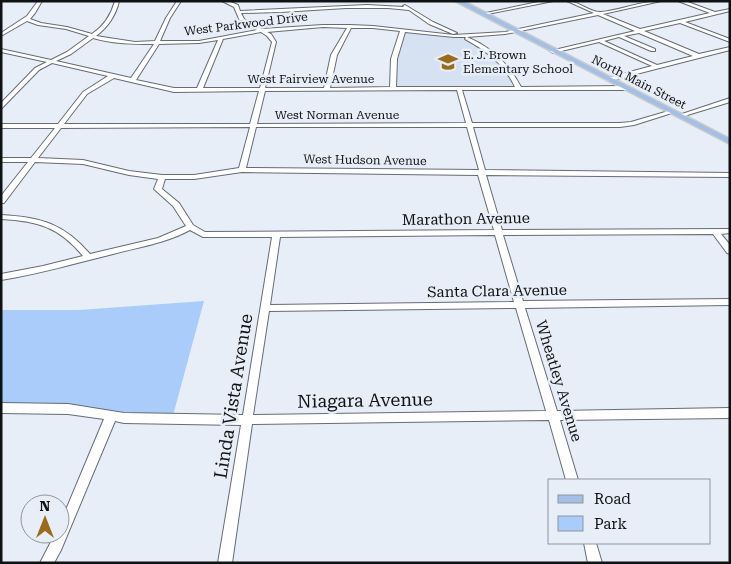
<svg xmlns="http://www.w3.org/2000/svg" width="731" height="564" viewBox="0 0 731 564" font-family="'Roboto Serif',serif">
<rect width="100%" height="100%" fill="#e7eef7"/>
<path fill="#d6e2f1" d="M403 31 467 38 499 58 519 89H393V69Z"/>
<path fill="#a9ccfa" d="M204 301 172 419 1 408V310H79Z"/>
<g fill="none" stroke-linecap="round" stroke-linejoin="round">
<defs>
<g id="minor">
<path d="M38 1H42L35 13 30 19 41 23 67 27 92 34C104 26 111 15 115 1H119C116 15 108 27 96 36L135 42 155 41 166 18 177 1H181L170 18 160 41H199L257 30 240 21 234 7 222 1H228L238 5 240 11 367 5 404 7 403 6 405 5 433 22 457 33 453 34 429 24 409 10 388 8H346L281 12 241 13 244 19 262 29 323 25H350L373 26 454 35 505 32 594 13 567 1C579 1 590 13 601 12 621 10 641 1 661 1L603 14 640 29 710 13 678 1H685L715 12 730 9V11L685 22 730 39V42L680 23 644 31 699 54 730 47V50L609 81 607 80V78L652 66 599 42 553 53 550 51 635 31 598 15 505 34 467 37C491 47 509 64 521 87L626 86 629 88 626 90H462L472 123H620L631 122 672 110 675 112 634 125 620 127H473L485 170 730 173V177L486 175 502 230 730 229V233L721 234 730 245V254L727 253 713 234 503 235 523 301 730 299V305L525 308 557 411 730 408V418L560 420 578 480H566L549 420 252 424 232 563H218L241 425 124 423 115 421 61 550 54 563H40L55 534H60V524L104 419 68 414 1 413V403L68 404 124 413 243 415 272 237H203L190 230C166 243 139 247 113 254 76 263 39 274 1 280V274L43 266 83 256C59 227 38 221 1 219V215C41 217 64 224 90 254L158 238 186 226 173 206 154 189 158 179 129 175 83 164 35 162 4 203H1V196L28 162H1V158H31L55 128H1V124H58L83 92 108 76 52 63 39 70 1 109V103L35 68 47 62 1 52V49L51 60 67 52 89 36 66 29 38 25 27 21 1 36V33L27 16ZM323 27 347 28 331 55 324 88H265L276 42 271 34 267 32ZM351 28H373L400 31 391 59 390 87 330 88 337 55ZM261 32 267 36 272 42 260 88H203L223 39ZM405 32 454 37H466L465 39C487 51 504 64 515 87H396L397 59ZM639 33 693 56 657 65 604 41 619 37 651 51H655V49L624 36ZM93 38C113 44 134 44 154 44L131 78 56 61 71 54ZM218 40 197 88H174L136 80 159 44 199 43ZM114 78 174 92 259 91 250 124H64L87 94ZM457 90 466 123 257 124 265 91ZM250 127 239 168 194 175H162L129 171 83 160 38 158 61 128ZM256 127H467L479 170 246 168ZM242 172 478 175 494 230 205 232 193 225 179 203 162 189 165 179H194ZM495 235 514 302 270 305 280 237ZM516 308 546 411 253 415 269 311Z"/>
<path d="M543 1H553L483 15 481 14Z"/>
<path d="M730 98V102L681 117 676 116Z"/>
<path d="M584 543H596L602 563H588Z"/>
</g>
<path id="major" d="M455 1H463L730 139V144Z"/>
</defs>
<use href="#minor" stroke="#666c74" stroke-width="2"/>
<use href="#major" stroke="#cacbcc" stroke-width="3"/>
<use href="#minor" fill="#fff" fill-rule="evenodd"/>
<use href="#major" fill="#a3bfe5" fill-rule="evenodd"/>
</g>
<defs>
<symbol id="school-bare" viewBox="-9 -9 18 18"><path d="M0-5L7-2L0 1L-7-2ZM-4 1L0 2.5L4 1V4Q0 6-4 4Z" fill="#9a6b1c" stroke="#e7eef7" stroke-width="2.5" paint-order="stroke"/></symbol>
</defs>
<g fill-rule="evenodd">
<use href="#school-bare" x="434" y="48" width="28" height="28"/>
</g>
<g text-anchor="middle" dominant-baseline="central" stroke-width="5" stroke-linejoin="round" paint-order="stroke">
<g font-size="12" fill="#0f1215" stroke="#e7eef7">
<text transform="translate(246 24) rotate(-7)">West Parkwood Drive</text>
<text x="311" y="79">West Fairview Avenue</text>
<text transform="translate(639 82) rotate(27)">North Main Street</text>
<text x="337" y="115">West Norman Avenue</text>
<text transform="translate(365 160) rotate(1)">West Hudson Avenue</text>
</g>
<g font-size="12" fill="#0f1215" stroke="#e7eef7" text-anchor="start">
<text x="463" y="55">E. J. Brown<tspan x="463" dy="14">Elementary School</tspan></text>
</g>
<g font-size="15" fill="#0f1215" stroke="#e7eef7">
<text transform="translate(466 219) rotate(-1)">Marathon Avenue</text>
<text transform="translate(497 291) rotate(-1)">Santa Clara Avenue</text>
<text transform="translate(559 381) rotate(73)">Wheatley Avenue</text>
</g>
<g font-size="18" fill="#0f1215" stroke="#e7eef7">
<text transform="translate(233 396) rotate(-81)">Linda Vista Avenue</text>
<text transform="translate(365 400) rotate(-1)">Niagara Avenue</text>
</g>
</g>
<rect width="731" height="564" fill="none" stroke="#0f1215" stroke-width="5"/>
<rect x="548" y="479" width="162" height="65" fill="#e7eef7" stroke="#91969d"/>
<rect x="558" y="495" width="25" height="8" fill="#a3bfe5" stroke="#91969d"/>
<text x="594" y="504" font-size="15" fill="#0f1215">Road</text>
<rect x="558" y="516" width="25" height="15" fill="#a9ccfa" stroke="#91969d"/>
<text x="594" y="529" font-size="15" fill="#0f1215">Park</text>
<g transform="translate(45 519)"><circle r="24" fill="#e7eef7" stroke="#91969d"/>
<path d="M0-4L9 19L0 12L-9 19Z" fill="#9a6b1c"/>
<text y="-8" font-size="14" font-weight="bold" text-anchor="middle" fill="#0f1215">N</text>
</g>
</svg>
